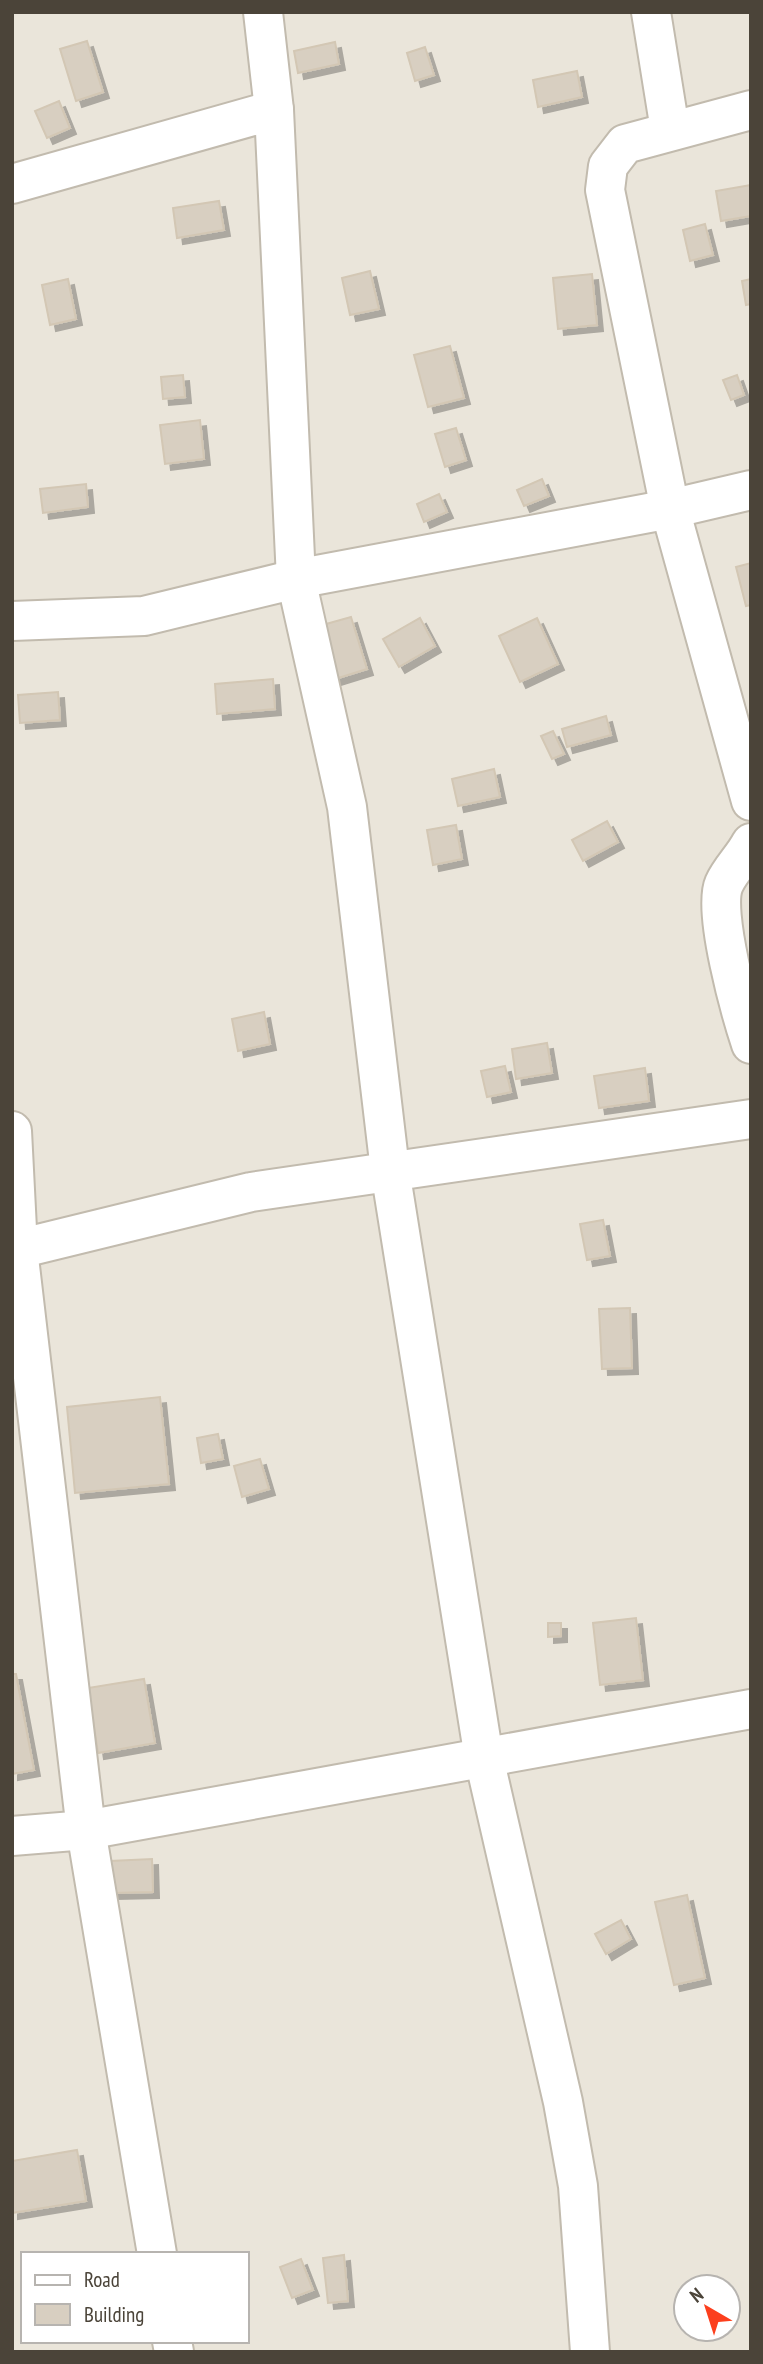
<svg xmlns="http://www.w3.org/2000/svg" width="763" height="2364" viewBox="0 0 763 2364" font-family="'PT Sans Narrow',sans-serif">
<defs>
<filter id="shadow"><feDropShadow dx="6" dy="6" stdDeviation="0" flood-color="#0004"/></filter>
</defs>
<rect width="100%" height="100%" fill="#f6f3ec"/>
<path fill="#eae5da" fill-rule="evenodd" d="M12 12H751V2352H12ZM23 2254H247V2341H23ZM686 2287H728V2329H686Z"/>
<g fill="#d8cfc1" stroke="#d3c7b4" stroke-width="2" filter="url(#shadow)">
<path d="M87 41 103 92 76 101 60 49Z"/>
<path d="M335 42 339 64 298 73 294 51Z"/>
<path d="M425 47 434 75 415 81 407 53Z"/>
<path d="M577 71 582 97 538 107 533 80Z"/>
<path d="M59 101 70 128 47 138 35 111Z"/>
<path d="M751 185V216L721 221 716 191Z"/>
<path d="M219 201 224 230 177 238 173 208Z"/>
<path d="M705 224 713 255 690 261 683 230Z"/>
<path d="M370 271 379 309 350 315 342 278Z"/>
<path d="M592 274 597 325 558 329 553 278Z"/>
<path d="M68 279 76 319 50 325 42 285Z"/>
<path d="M751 279V304L746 305 742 281Z"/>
<path d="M450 346 464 398 428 407 414 355Z"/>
<path d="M183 375 185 397 163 399 161 377Z"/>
<path d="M737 375 744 395 731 400 723 380Z"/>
<path d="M200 420 204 459 165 464 160 425Z"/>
<path d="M456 428 466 460 445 467 435 434Z"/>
<path d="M542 479 549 496 524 506 517 490Z"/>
<path d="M86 484 88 507 43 513 40 489Z"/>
<path d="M439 494 447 512 424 522 417 504Z"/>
<path d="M751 563V605L746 606 736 567Z"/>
<path d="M351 617 367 669 335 679 319 626Z"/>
<path d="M420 618 435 646 399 667 383 639Z"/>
<path d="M537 618 558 664 520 682 499 636Z"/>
<path d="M273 679 275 709 217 714 215 684Z"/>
<path d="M58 692 60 720 20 723 18 695Z"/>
<path d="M606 716 611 735 567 747 562 729Z"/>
<path d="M553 731 564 754 552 759 541 736Z"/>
<path d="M494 769 500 797 458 806 452 779Z"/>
<path d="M607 821 618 842 583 861 572 840Z"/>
<path d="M456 825 462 859 433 865 427 830Z"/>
<path d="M264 1012 270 1044 238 1051 232 1019Z"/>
<path d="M547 1043 552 1073 516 1079 512 1049Z"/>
<path d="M505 1066 511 1092 487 1097 481 1071Z"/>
<path d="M645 1068 649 1101 599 1108 594 1076Z"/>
<path d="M603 1220 610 1256 587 1260 580 1224Z"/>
<path d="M630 1308 632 1368 602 1369 599 1309Z"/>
<path d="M160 1397 169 1484 75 1493 67 1407Z"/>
<path d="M218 1434 223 1459 201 1463 197 1438Z"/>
<path d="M260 1459 269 1489 242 1497 234 1466Z"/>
<path d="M636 1618 643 1680 600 1685 593 1623Z"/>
<path d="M548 1623H561V1636L548 1637Z"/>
<path d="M12 1674H16L34 1770 12 1774Z"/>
<path d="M144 1679 155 1743 98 1753 88 1688Z"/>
<path d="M152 1859 153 1892 111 1893 110 1861Z"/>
<path d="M687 1895 705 1978 674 1985 655 1902Z"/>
<path d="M621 1920 631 1939 606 1954 595 1934Z"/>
<path d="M77 2150 86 2201 12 2213V2161Z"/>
<path d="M344 2255 348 2301 328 2303 323 2258Z"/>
<path d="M301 2259 313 2290 292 2298 280 2267Z"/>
</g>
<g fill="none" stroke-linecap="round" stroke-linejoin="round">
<defs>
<g id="minor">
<path d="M263 12 274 110 296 579 347 807 390 1170 484 1758 563 2102 578 2186 590 2352"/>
<path d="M651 12 670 130"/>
<path d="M751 110 625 144 608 166 605 190 670 509 751 801"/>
<path d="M12 184 274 110"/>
<path d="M12 621 144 616 296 579 670 509 751 490"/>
<path d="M751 843C744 857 730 870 724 884 712 911 741 1014 751 1044"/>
<path d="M12 1131 18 1249 86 1830 157 2254"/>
<path d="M18 1249 251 1192 751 1119"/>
<path d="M12 1836 86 1830 751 1709"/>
<path d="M172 2341 174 2352"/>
</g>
</defs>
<use href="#minor" stroke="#c2bbae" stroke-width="42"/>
<use href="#minor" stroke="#fff" stroke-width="38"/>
</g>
<rect width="763" height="2364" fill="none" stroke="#4b4439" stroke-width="28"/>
<rect x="21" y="2252" width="228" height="91" fill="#ffffff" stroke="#b7b4b0" stroke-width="2"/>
<rect x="35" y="2275" width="35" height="10" fill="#ffffff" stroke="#b7b4b0" stroke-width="2"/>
<text x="84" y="2287" font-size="21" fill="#4b4439">Road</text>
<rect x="35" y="2304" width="35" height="21" fill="#d8cfc1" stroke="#b7b4b0" stroke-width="2"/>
<text x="84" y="2322" font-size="21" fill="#4b4439">Building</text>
<g transform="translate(707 2308) rotate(321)"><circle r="33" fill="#ffffff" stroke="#b7b4b0" stroke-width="2"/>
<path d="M0-5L12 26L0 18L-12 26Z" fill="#fc3f1d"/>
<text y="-10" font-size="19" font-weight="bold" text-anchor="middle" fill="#4b4439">N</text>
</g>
</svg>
